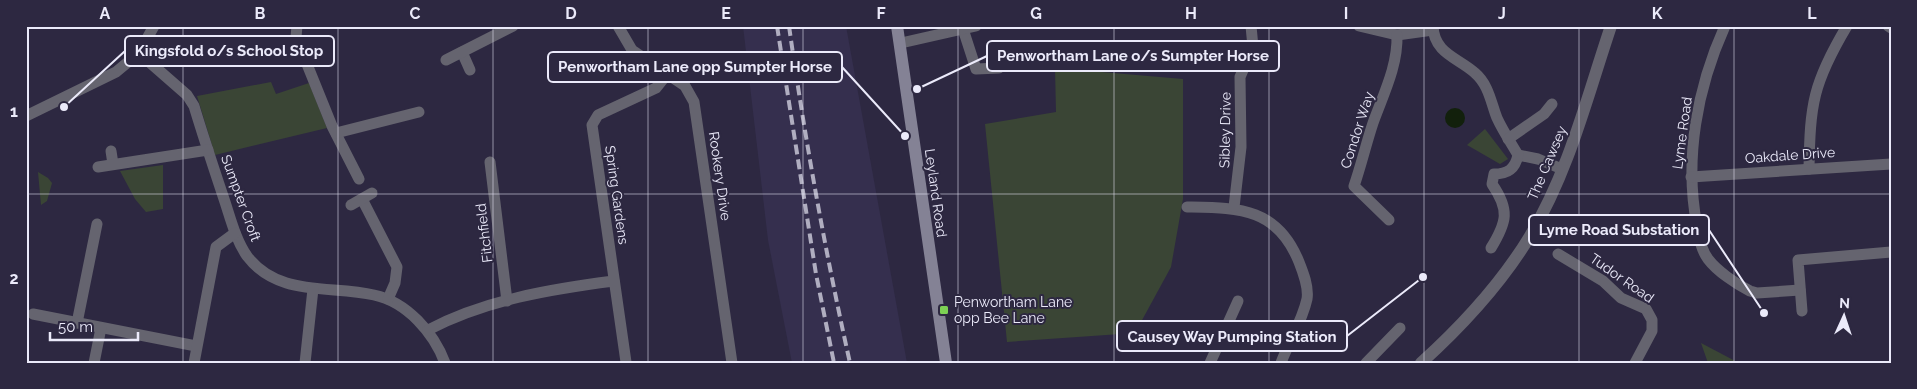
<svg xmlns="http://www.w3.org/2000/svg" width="1917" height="389" viewBox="0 0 1917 389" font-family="Raleway,sans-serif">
<rect width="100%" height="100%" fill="#2d2841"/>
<path fill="#352f4e" d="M743 26H846L907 363H792L768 240Z"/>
<g fill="#3a4535">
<path d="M1055 68 1183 79V199L1171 267 1135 333 1007 342 985 124 1056 112Z"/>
<path d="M271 82 276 94 309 83 327 128 215 155 197 96Z"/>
<path d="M1485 129 1508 159 1500 164 1467 145Z"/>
<path d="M163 165V209L146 212 135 199 120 171Z"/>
<path d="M38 172 48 178 52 183 47 201 41 205Z"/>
<path d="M1701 343 1739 363H1708Z"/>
</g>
<circle fill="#12200c" cx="1455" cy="118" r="10"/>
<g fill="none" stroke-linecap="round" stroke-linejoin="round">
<g stroke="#65646f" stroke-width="11">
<path d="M297 26 296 37 332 126 359 179"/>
<path d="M618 26 632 50 685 86 694 102 732 363"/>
<path d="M1359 26 1397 35 1433 30"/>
<path d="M1433 26C1434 54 1459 58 1475 73 1489 85 1491 103 1497 118 1503 131 1511 143 1518 155L1538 159 1562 169"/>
<path d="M1725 26C1697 88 1684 159 1697 226 1699 237 1701 250 1708 259 1717 271 1736 284 1750 291L1757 293 1800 290"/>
<path d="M1888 26 1891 28"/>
<path d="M963 29 976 69 999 68"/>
<path d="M901 43 976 26"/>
<path d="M462 52 470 70"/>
<path d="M139 53 187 95 194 106C203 136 213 166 223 196 230 216 235 239 247 256 278 297 330 285 374 295 407 302 434 333 445 363"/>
<path d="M446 60 513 26"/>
<path d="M26 116 116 72 139 53 154 26"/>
<path d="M336 133 419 112"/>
<path d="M1508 139 1544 114 1552 104"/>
<path d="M111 151 113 164"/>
<path d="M490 162 507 301"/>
<path d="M98 167 208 150"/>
<path d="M1809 169C1810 104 1813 83 1847 26"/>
<path d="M1691 177 1891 164"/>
<path d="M362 199 397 267 395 283 388 299"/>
<path d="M351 205 372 193"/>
<path d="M1187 207C1238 208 1277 207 1299 262 1303 272 1309 287 1307 299 1302 322 1289 341 1281 363"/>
<path d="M1234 207 1241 147 1240 77 1253 47 1251 26"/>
<path d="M1389 220 1354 186C1361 166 1366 144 1373 123 1383 95 1398 66 1397 35"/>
<path d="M1491 248C1507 222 1510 210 1492 184L1494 174C1508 174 1515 169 1518 155"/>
<path d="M1558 254 1603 281 1621 298 1646 309 1652 320V331L1635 363"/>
<path d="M1802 311 1798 260 1891 252"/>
<path d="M33 314 196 346"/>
<path d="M77 323 97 224"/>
<path d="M428 330C485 300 551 289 614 281"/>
<path d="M626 362 592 125 598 115 656 88 668 73"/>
<path d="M94 363 101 328"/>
<path d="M194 363 216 247 235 233"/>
<path d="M305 363 313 289"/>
<path d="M1210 363 1238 301"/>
<path d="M1366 363 1400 328"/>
</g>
<path stroke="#65646f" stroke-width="12" d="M1421 363C1463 325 1501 284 1530 236 1569 171 1587 97 1611 26"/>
<path stroke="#848295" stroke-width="12" d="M897 26 946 363"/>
<g stroke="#b0aec0" stroke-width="4" stroke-dasharray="10 5" stroke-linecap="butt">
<path d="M777 26 816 274 834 363"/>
<path d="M789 26C805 139 825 251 850 363"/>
</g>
</g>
<path fill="none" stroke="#ebeafa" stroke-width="1" stroke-opacity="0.55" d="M183 26V363M338 26V363M493 26V363M648 26V363M803 26V363M958 26V363M1114 26V363M1269 26V363M1424 26V363M1579 26V363M1734 26V363M26 194H1891"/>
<rect fill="#7dd154" stroke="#2d2841" stroke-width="2" x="939" y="305" width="10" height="10" rx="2.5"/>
<g text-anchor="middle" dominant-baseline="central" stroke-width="4" stroke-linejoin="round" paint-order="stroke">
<g font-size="14" fill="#ebeafa" stroke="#2d2841">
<text transform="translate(1225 130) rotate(-89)">Sibley Drive</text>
<text transform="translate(1357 130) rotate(-72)">Condor Way</text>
<text transform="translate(1682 133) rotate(-82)">Lyme Road</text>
<text transform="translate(1790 155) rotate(-4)">Oakdale Drive</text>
<text transform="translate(1547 163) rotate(-67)">The Cawsey</text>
<text transform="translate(720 176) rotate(82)">Rookery Drive</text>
<text transform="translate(936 193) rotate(82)">Leyland Road</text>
<text transform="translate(617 195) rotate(82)">Spring Gardens</text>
<text transform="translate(241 198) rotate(70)">Sumpter Croft</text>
<text transform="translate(484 233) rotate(-97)">Fitchfield</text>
<text transform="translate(1622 278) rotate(35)">Tudor Road</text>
</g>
<g font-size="14" fill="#ebeafa" stroke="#2d2841" text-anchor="start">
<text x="954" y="302">Penwortham Lane<tspan x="954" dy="16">opp Bee Lane</tspan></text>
</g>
</g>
<path fill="none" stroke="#ebeafa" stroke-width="2" d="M64 107L125 51M917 89L987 56M905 136L842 67M1764 313L1709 230M1423 277L1347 336"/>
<g fill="#ebeafa" stroke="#2d2841" stroke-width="2">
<circle cx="64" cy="107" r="5"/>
<circle cx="917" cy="89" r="5"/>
<circle cx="905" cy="136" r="5"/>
<circle cx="1764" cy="313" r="5"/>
<circle cx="1423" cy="277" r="5"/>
</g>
<g fill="#2d2841" stroke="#ebeafa" stroke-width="2">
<rect x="125" y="36" width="209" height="30" rx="5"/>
<rect x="987" y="41" width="292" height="30" rx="5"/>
<rect x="548" y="52" width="294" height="30" rx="5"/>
<rect x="1529" y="215" width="180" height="30" rx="5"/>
<rect x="1117" y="321" width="230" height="30" rx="5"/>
</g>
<g font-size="15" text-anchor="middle" font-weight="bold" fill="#ebeafa">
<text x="229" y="56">Kingsfold o/s School Stop</text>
<text x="1133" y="61">Penwortham Lane o/s Sumpter Horse</text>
<text x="695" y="72">Penwortham Lane opp Sumpter Horse</text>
<text x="1619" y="235">Lyme Road Substation</text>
<text x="1232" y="342">Causey Way Pumping Station</text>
</g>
<rect width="1917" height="389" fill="none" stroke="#2d2841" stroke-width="55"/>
<g transform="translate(1844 316) rotate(3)" stroke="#2d2841" stroke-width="4" paint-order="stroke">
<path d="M0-4L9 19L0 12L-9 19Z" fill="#ebeafa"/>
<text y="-8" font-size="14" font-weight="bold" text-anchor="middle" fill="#ebeafa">N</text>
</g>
<path d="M50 332v8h88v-8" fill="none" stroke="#ebeafa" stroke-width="2.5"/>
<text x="58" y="332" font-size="15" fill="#ebeafa" stroke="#2d2841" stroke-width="4" paint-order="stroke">50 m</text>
<rect x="28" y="28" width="1862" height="334" fill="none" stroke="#ebeafa" stroke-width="2"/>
<g font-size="16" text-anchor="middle" font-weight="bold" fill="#ebeafa">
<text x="105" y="19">A</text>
<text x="260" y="19">B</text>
<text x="415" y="19">C</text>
<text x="571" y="19">D</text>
<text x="726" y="19">E</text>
<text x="881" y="19">F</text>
<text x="1036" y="19">G</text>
<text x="1191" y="19">H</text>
<text x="1346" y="19">I</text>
<text x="1502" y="19">J</text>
<text x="1657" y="19">K</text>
<text x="1812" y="19">L</text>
<text x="14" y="117">1</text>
<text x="14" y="284">2</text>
</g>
</svg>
